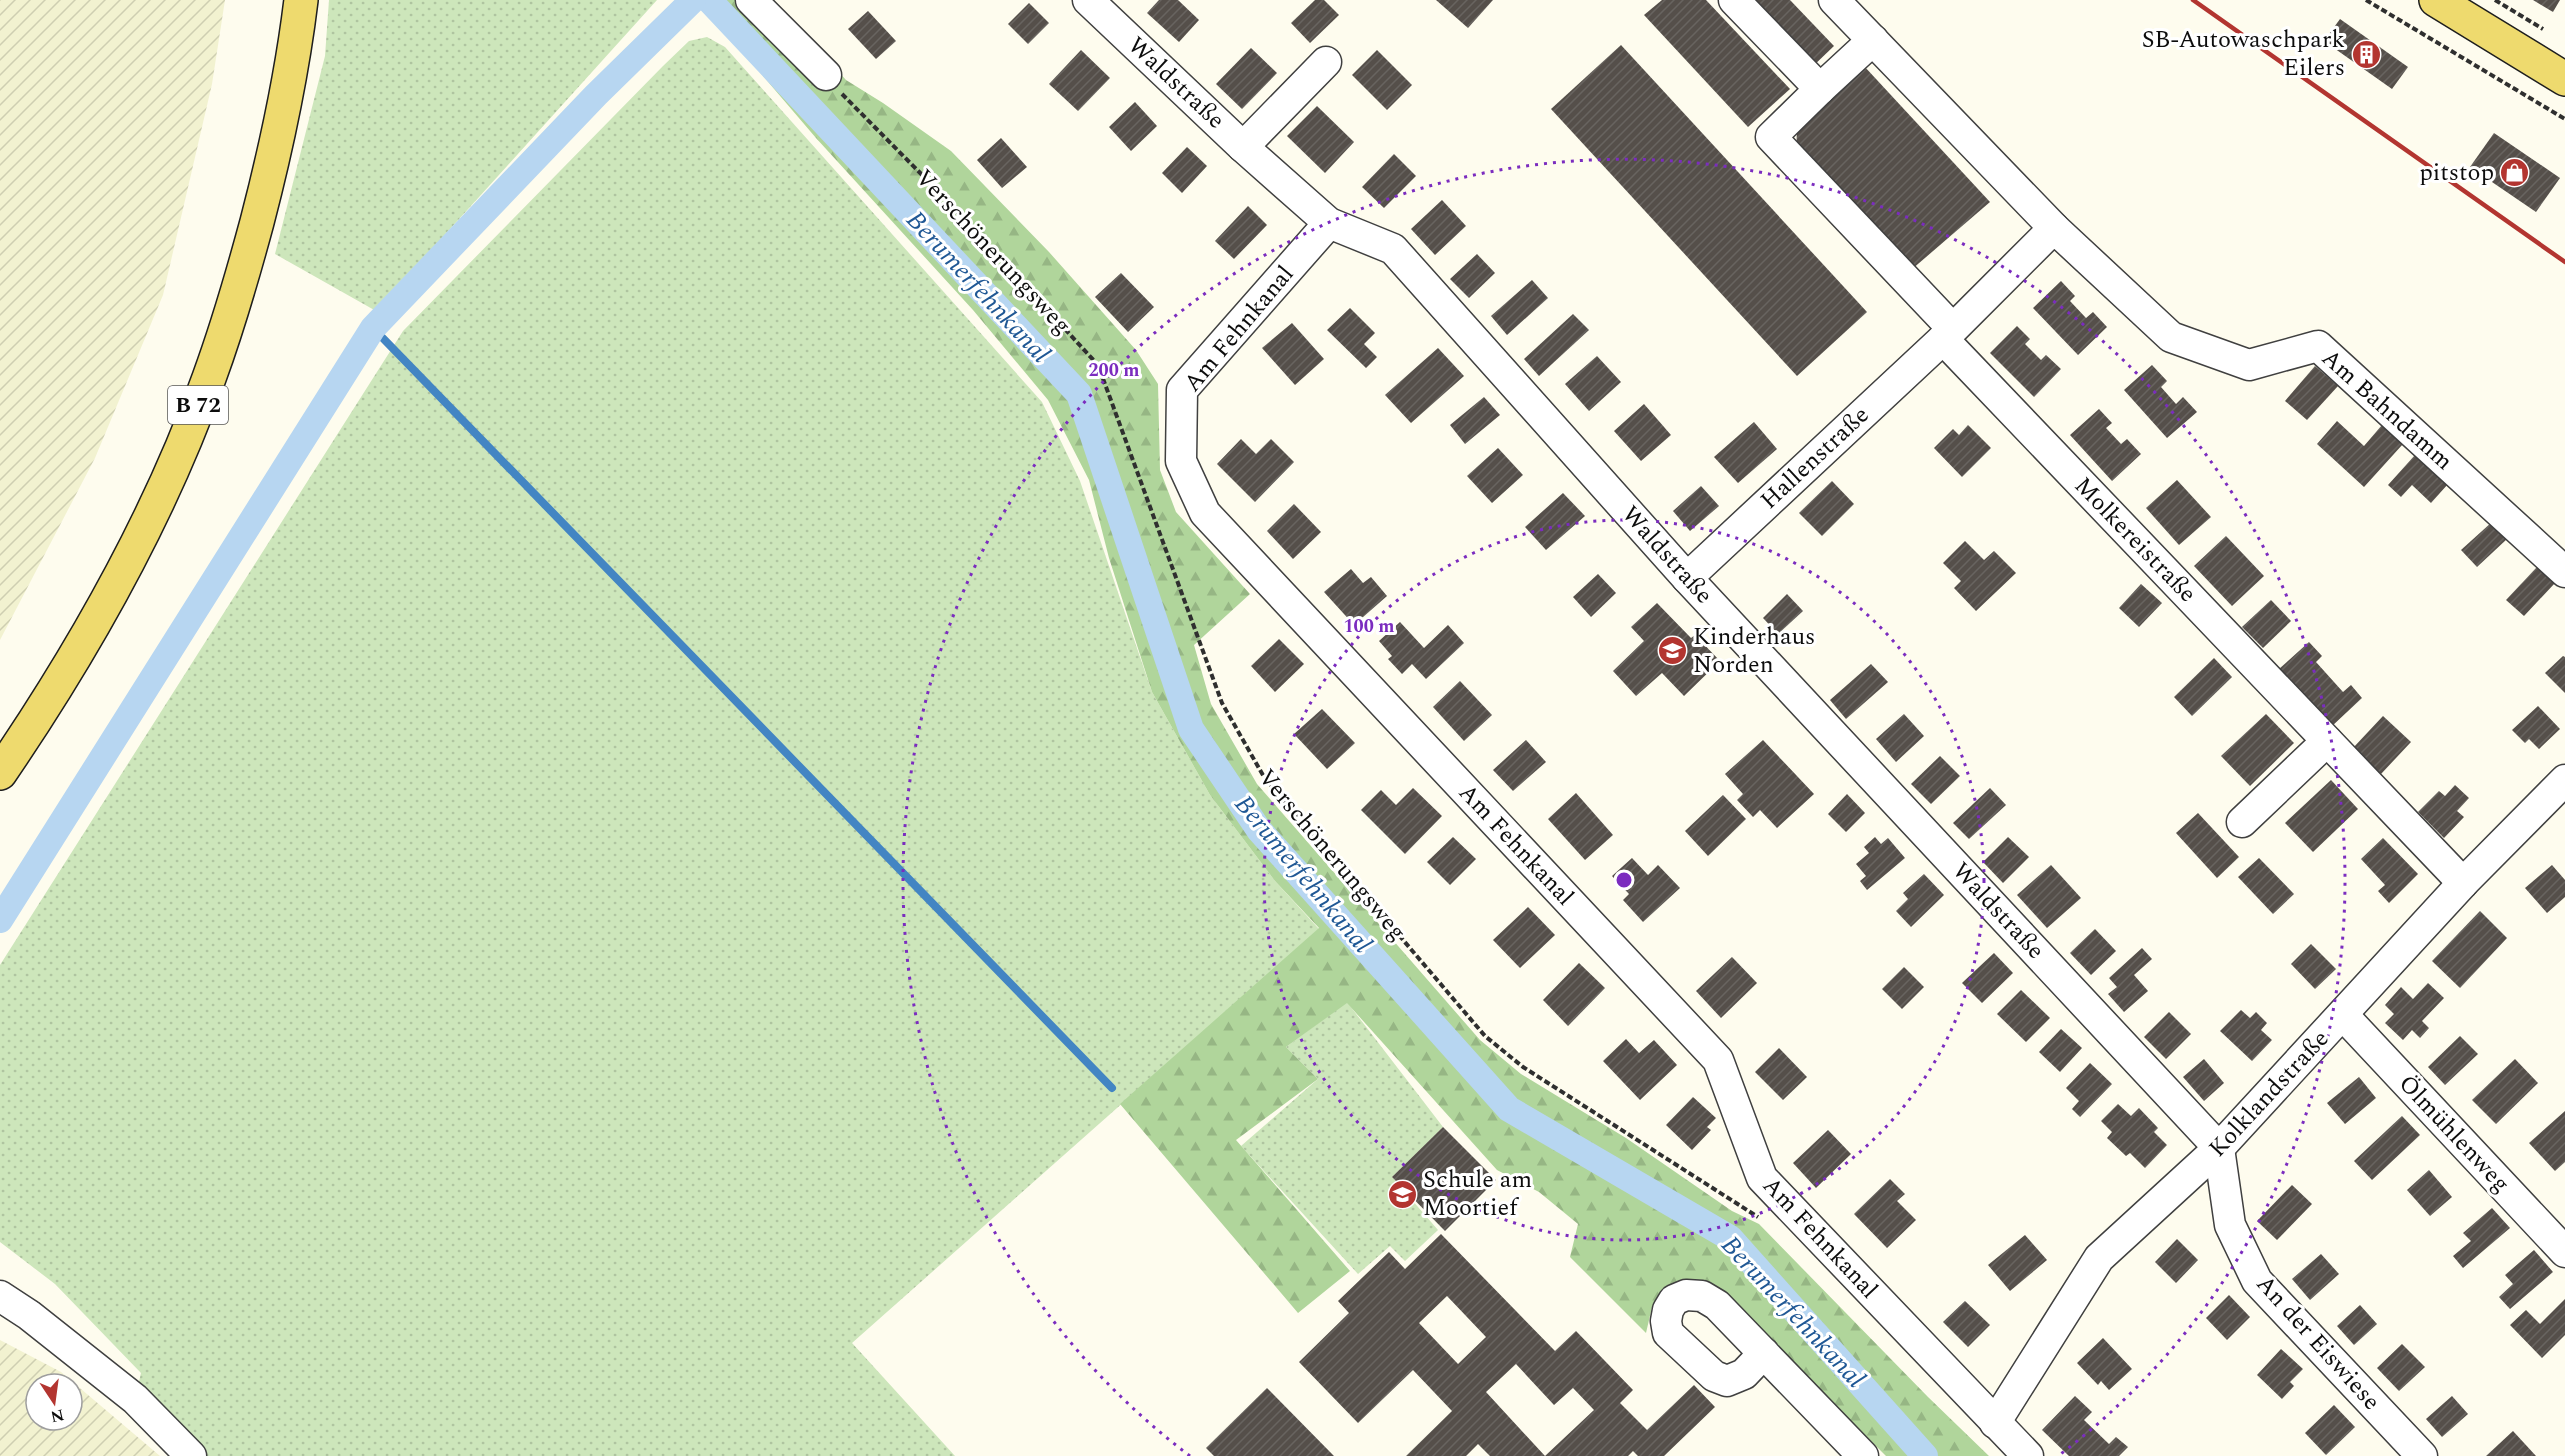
<svg xmlns="http://www.w3.org/2000/svg" width="2565" height="1456" viewBox="0 0 2565 1456" font-family="Spectral,serif">
<defs>
<pattern id="farmland-furrows" width="10" height="10" patternUnits="userSpaceOnUse" patternTransform="scale(1.5)"><rect width="10" height="10" fill="#f2f2d0"/><path d="M-1 1l2-2M0 10L10 0M9 11l2-2" fill="none" stroke="#ceceb1"/></pattern>
<pattern id="green-dots" width="8" height="8" patternUnits="userSpaceOnUse" patternTransform="scale(1.5)"><rect width="8" height="8" fill="#cde6bb"/><path d="M2 2h.1M6 6h.1" fill="none" stroke="#afc4a0" stroke-width="1.8" stroke-linecap="round"/></pattern>
<pattern id="forest-firs" width="22" height="20" patternUnits="userSpaceOnUse" patternTransform="scale(1.5)"><rect width="22" height="20" fill="#b0d59b"/><path d="M5 1l3.5 6h-7zM16 11l3.5 6h-7z" fill="#96b684"/></pattern>
<pattern id="building-hatch" width="6" height="6" patternUnits="userSpaceOnUse" patternTransform="scale(1.5)"><rect width="6" height="6" fill="#554f4a"/><path d="M-1 1l2-2M0 6l6-6M5 7l2-2" fill="none" stroke="#686460"/></pattern>
</defs>
<rect width="100%" height="100%" fill="#fefcee"/>
<g fill="url(#farmland-furrows)" fill-rule="evenodd">
<path d="M0 0H225L212 84 163 295 95 458 0 640Z"/>
<path d="M0 1340 61 1372 160 1456H0ZM36 1384H72V1420H36Z"/>
</g>
<g fill="url(#green-dots)">
<path d="M329 0H657L376 311 275 254 325 56Z"/>
<path d="M707 37 725 47 1042 402 1080 481 1152 692 1210 795 1275 881 1319 929 852 1343 955 1456H191L135 1399 141 1373 55 1284 0 1242V965L403 331 663 66 689 41Z"/>
<path d="M1347 1002 1443 1127 1392 1177 1438 1230 1405 1261 1390 1246 1358 1274 1241 1146 1318 1079 1286 1047Z"/>
</g>
<path fill="url(#forest-firs)" d="M692 0H774L846 80 883 103 951 151 1049 252 1136 350 1158 384 1160 470 1176 512 1250 594 1194 645 1211 704 1257 784 1480 1040 1521 1074 1626 1138 1732 1211 1759 1224 1928 1397 1989 1456H1886L1758 1328 1669 1290 1652 1307 1646 1333 1570 1257 1578 1224 1539 1192 1497 1170 1347 1003 1286 1047 1318 1079 1236 1140 1350 1271 1298 1313 1120 1104 1319 928 1275 881 1210 795 1152 692 1109 558 1089 480 1048 400 973 310 816 138 712 16Z"/>
<g fill="none" stroke-linecap="round" stroke-linejoin="round">
<path stroke="#4385c3" stroke-width="8" d="M373 328 1112 1088"/>
<g stroke="#b7d6f1" stroke-width="26">
<path d="M709 0 1079 394 1191 729 1259 830 1509 1109 1730 1238 1925 1456"/>
<path d="M0 920 373 328 596 95 693 0"/>
</g>
</g>
<g fill="url(#building-hatch)" fill-rule="evenodd">
<path d="M1159 0H1178L1199 20 1179 42 1147 13Z"/>
<path d="M1315 0H1324L1339 15 1310 43 1291 23Z"/>
<path d="M1436 0H1493L1468 28Z"/>
<path d="M1662 0H1706L1790 89 1748 127 1644 15Z"/>
<path d="M1743 0H1790L1834 46 1810 69Z"/>
<path d="M2533 0H2560L2553 12Z"/>
<path d="M1029 3 1049 23 1028 44 1008 24Z"/>
<path d="M868 11 896 41 876 59 848 29Z"/>
<path d="M2340 19 2408 67 2392 89 2324 41Z"/>
<path d="M1621 45 1867 312 1797 376 1551 109Z"/>
<path d="M1251 48 1277 73 1242 109 1216 84Z"/>
<path d="M1081 50 1110 78 1078 111 1049 84Z"/>
<path d="M1377 50 1412 85 1387 110 1352 75Z"/>
<path d="M1864 66 1990 202 1911 270 1796 156 1797 128Z"/>
<path d="M1135 102 1157 126 1131 151 1109 127Z"/>
<path d="M1317 106 1354 142 1325 173 1287 136Z"/>
<path d="M2494 133 2560 178 2536 212 2470 167Z"/>
<path d="M1001 138 1027 167 1002 188 977 160Z"/>
<path d="M1187 147 1207 166 1182 193 1162 173Z"/>
<path d="M1394 154 1416 176 1384 208 1362 187Z"/>
<path d="M1442 200 1466 226 1435 255 1411 229Z"/>
<path d="M1248 206 1267 225 1234 259 1215 241Z"/>
<path d="M1477 254 1495 273 1469 298 1450 279Z"/>
<path d="M1121 273 1154 307 1128 332 1095 297Z"/>
<path d="M1532 280 1548 298 1507 335 1491 316Z"/>
<path d="M2061 281 2075 296 2070 301 2086 318 2093 312 2107 327 2078 355 2033 308Z"/>
<path d="M1350 308 1375 333 1364 344 1377 357 1366 368 1327 330Z"/>
<path d="M1573 314 1589 330 1539 376 1524 359Z"/>
<path d="M1292 323 1324 359 1295 385 1262 348Z"/>
<path d="M2017 326 2030 339 2025 344 2041 360 2046 355 2061 369 2034 397 1990 353Z"/>
<path d="M1438 348 1464 376 1411 423 1385 395Z"/>
<path d="M1597 356 1621 382 1589 411 1565 384Z"/>
<path d="M2152 365 2167 381 2161 387 2176 404 2183 397 2197 412 2167 438 2124 390Z"/>
<path d="M2315 366 2338 386 2307 420 2285 401Z"/>
<path d="M1484 397 1500 415 1465 444 1450 425Z"/>
<path d="M1644 404 1671 435 1641 461 1614 431Z"/>
<path d="M2099 409 2112 423 2106 428 2121 444 2127 439 2141 454 2112 481 2070 435Z"/>
<path d="M2337 421 2364 446 2382 425 2403 444 2364 487 2317 444Z"/>
<path d="M1754 422 1777 449 1738 483 1714 457Z"/>
<path d="M1968 425 1991 448 1962 477 1934 448 1953 429 1959 435Z"/>
<path d="M1241 439 1256 454 1271 439 1294 462 1255 502 1217 464Z"/>
<path d="M1498 448 1523 475 1492 503 1467 476Z"/>
<path d="M2415 455 2448 484 2431 503 2412 485 2401 497 2388 485Z"/>
<path d="M2177 480 2211 517 2179 545 2146 508Z"/>
<path d="M1832 481 1854 504 1822 536 1799 513Z"/>
<path d="M1701 486 1719 506 1690 531 1673 511Z"/>
<path d="M1563 493 1585 516 1546 550 1525 527Z"/>
<path d="M1294 504 1321 532 1293 559 1267 531Z"/>
<path d="M2492 522 2507 539 2477 567 2461 550Z"/>
<path d="M2226 536 2264 576 2232 606 2194 566Z"/>
<path d="M1965 541 1984 560 1994 551 2016 573 1976 611 1954 588 1961 581 1943 563Z"/>
<path d="M2537 567 2555 583 2524 616 2506 600Z"/>
<path d="M1351 569 1363 583 1371 577 1387 596 1354 625 1324 592Z"/>
<path d="M1598 574 1616 593 1591 617 1573 597Z"/>
<path d="M2141 584 2162 603 2139 627 2119 608Z"/>
<path d="M1787 594 1803 611 1778 634 1763 618Z"/>
<path d="M2271 600 2291 621 2263 648 2242 627Z"/>
<path d="M1657 603 1691 638 1695 635 1720 661 1684 696 1662 673 1636 696 1613 671 1644 641 1631 627Z"/>
<path d="M1400 622 1424 648 1448 625 1464 643 1426 679 1412 664 1402 674 1388 659 1392 656 1379 641Z"/>
<path d="M1279 639 1304 664 1275 692 1251 666Z"/>
<path d="M2309 642 2322 656 2316 662 2343 692 2351 685 2362 698 2331 727 2279 669Z"/>
<path d="M2563 656 2565 657V693L2545 673Z"/>
<path d="M2214 658 2232 677 2192 716 2174 697Z"/>
<path d="M1871 664 1888 682 1846 719 1830 700Z"/>
<path d="M1460 681 1492 715 1464 741 1433 707Z"/>
<path d="M2538 706 2560 729 2539 749 2529 739 2525 743 2512 730Z"/>
<path d="M1322 709 1355 743 1327 769 1294 734Z"/>
<path d="M1904 714 1924 736 1896 762 1876 739Z"/>
<path d="M2266 714 2294 743 2250 786 2221 756Z"/>
<path d="M2383 716 2411 742 2381 774 2353 748Z"/>
<path d="M1526 740 1546 762 1513 791 1493 770Z"/>
<path d="M1763 740 1814 794 1777 828 1760 810 1753 817 1737 800 1743 794 1725 774Z"/>
<path d="M1940 756 1960 776 1931 804 1911 784Z"/>
<path d="M2331 780 2358 809 2313 852 2285 823Z"/>
<path d="M2455 785 2469 798 2457 811 2464 817 2444 838 2418 812 2439 791 2445 796Z"/>
<path d="M1413 788 1442 816 1405 854 1361 810 1381 790 1396 805Z"/>
<path d="M1990 788 2006 805 1969 839 1953 823Z"/>
<path d="M1576 793 1613 835 1585 860 1548 819Z"/>
<path d="M1847 794 1865 813 1846 832 1828 814Z"/>
<path d="M1723 795 1746 819 1708 856 1685 831Z"/>
<path d="M2198 813 2239 857 2217 878 2176 833Z"/>
<path d="M1453 837 1476 859 1450 885 1427 862Z"/>
<path d="M1875 837 1881 844 1888 838 1905 858 1867 890 1860 881 1866 876 1856 864 1869 853 1864 847Z"/>
<path d="M2008 837 2029 857 2003 883 1983 862Z"/>
<path d="M2383 838 2418 874 2389 903 2378 891 2385 885 2361 859Z"/>
<path d="M1632 858 1648 875 1658 865 1680 888 1643 922 1623 900 1629 894 1612 876Z"/>
<path d="M2259 858 2294 894 2273 914 2238 877Z"/>
<path d="M2051 865 2081 898 2047 928 2017 895Z"/>
<path d="M2552 865 2565 880V897L2547 913 2525 888Z"/>
<path d="M1924 874 1944 895 1911 927 1896 911 1908 899 1903 893Z"/>
<path d="M1528 907 1555 935 1520 968 1493 940Z"/>
<path d="M2480 911 2507 938 2460 988 2432 961Z"/>
<path d="M2095 929 2116 951 2091 975 2070 953Z"/>
<path d="M2311 944 2336 969 2315 989 2291 964Z"/>
<path d="M2142 948 2152 959 2134 975 2148 991 2124 1012 2108 994 2117 987 2109 978Z"/>
<path d="M1994 953 2013 973 1982 1003 1962 983Z"/>
<path d="M1732 957 1757 983 1721 1018 1696 991Z"/>
<path d="M1579 963 1605 988 1568 1026 1543 1000Z"/>
<path d="M1904 967 1924 987 1902 1009 1882 989Z"/>
<path d="M2428 983 2444 998 2422 1021 2429 1028 2420 1038 2412 1030 2403 1040 2385 1023 2394 1014 2385 1005 2401 987 2413 999Z"/>
<path d="M2021 990 2050 1018 2026 1042 1997 1014Z"/>
<path d="M2241 1010 2250 1018 2256 1012 2267 1023 2261 1030 2272 1040 2252 1061 2220 1031Z"/>
<path d="M2169 1012 2191 1034 2166 1059 2144 1037Z"/>
<path d="M2061 1029 2082 1048 2060 1072 2039 1052Z"/>
<path d="M2460 1036 2478 1054 2445 1085 2428 1067Z"/>
<path d="M1626 1039 1639 1053 1654 1040 1677 1065 1640 1100 1603 1061Z"/>
<path d="M1779 1048 1807 1077 1783 1100 1755 1072Z"/>
<path d="M2204 1059 2224 1083 2204 1101 2183 1077Z"/>
<path d="M2515 1059 2538 1083 2496 1124 2472 1100Z"/>
<path d="M2090 1063 2112 1084 2080 1117 2072 1109 2079 1101 2066 1088Z"/>
<path d="M2359 1077 2376 1098 2345 1124 2327 1103Z"/>
<path d="M1693 1097 1716 1118 1707 1127 1711 1130 1692 1150 1666 1125Z"/>
<path d="M2118 1104 2131 1116 2139 1108 2158 1128 2154 1132 2167 1145 2145 1168 2130 1153 2126 1156 2107 1138 2112 1132 2101 1121Z"/>
<path d="M2565 1111V1162L2555 1171 2529 1143Z"/>
<path d="M2402 1116 2420 1135 2372 1180 2354 1161Z"/>
<path d="M1443 1127 1496 1180 1445 1231 1392 1177Z"/>
<path d="M1828 1130 1851 1154 1816 1188 1793 1163Z"/>
<path d="M2429 1170 2452 1197 2430 1216 2407 1190Z"/>
<path d="M1890 1179 1905 1194 1897 1201 1916 1220 1887 1248 1854 1214Z"/>
<path d="M2292 1185 2312 1204 2277 1240 2257 1221Z"/>
<path d="M2492 1208 2510 1228 2463 1268 2453 1256 2471 1241 2463 1233Z"/>
<path d="M1441 1234 1555 1351 1576 1331 1633 1390 1620 1403 1647 1430 1694 1385 1715 1407 1664 1456H1638L1633 1451 1628 1456H1490L1478 1444 1466 1456H1406L1452 1411 1413 1370 1358 1423 1299 1362 1349 1313 1338 1301 1389 1252 1405 1269ZM1447 1296 1486 1337 1458 1364 1419 1323ZM1516 1364 1554 1405 1573 1388 1594 1410 1545 1456 1486 1392Z"/>
<path d="M2025 1235 2047 1260 2010 1291 1988 1265Z"/>
<path d="M2177 1239 2198 1260 2176 1283 2155 1262Z"/>
<path d="M2534 1250 2553 1272 2510 1309 2499 1297 2513 1284 2505 1275Z"/>
<path d="M2321 1254 2339 1274 2310 1300 2292 1279Z"/>
<path d="M2229 1295 2250 1317 2227 1340 2206 1318Z"/>
<path d="M2565 1299V1335L2542 1358 2510 1325 2526 1310 2540 1324Z"/>
<path d="M1965 1301 1990 1325 1968 1347 1943 1322Z"/>
<path d="M2360 1305 2377 1324 2354 1345 2337 1326Z"/>
<path d="M2103 1338 2132 1369 2109 1390 2101 1381 2098 1385 2077 1363Z"/>
<path d="M2402 1344 2425 1367 2399 1391 2377 1368Z"/>
<path d="M2281 1349 2303 1369 2290 1382 2294 1386 2282 1399 2257 1375Z"/>
<path d="M1267 1388 1334 1456H1214L1206 1448Z"/>
<path d="M2075 1396 2092 1412 2084 1420 2109 1444 2116 1437 2128 1447 2119 1456H2069L2042 1430Z"/>
<path d="M2452 1396 2468 1414 2442 1437 2426 1419Z"/>
<path d="M2334 1405 2355 1427 2326 1455 2305 1433Z"/>
<path d="M2513 1431 2536 1456H2486Z"/>
</g>
<g fill="none" stroke-linecap="round" stroke-linejoin="round">
<defs>
<g id="minor">
<path d="M751 0 826 75"/>
<path d="M1088 0 1243 147 1329 223 1393 249 1687 578 2219 1148 2230 1225 2257 1281 2422 1456"/>
<path d="M1734 0 1820 89 1771 137 1952 328"/>
<path d="M1834 0 2054 228"/>
<path d="M1820 89 1873 40"/>
<path d="M1243 147 1326 62"/>
<path d="M1329 223 1182 390 1181 461 1205 513 1718 1060 1762 1178 2028 1456"/>
<path d="M1943 339 2463 883"/>
<path d="M1687 578 1943 339 2054 228 2171 337 2249 365 2318 346 2565 572"/>
<path d="M2242 822 2327 741"/>
<path d="M2343 1015 2565 1252"/>
<path d="M0 1296 29 1315 135 1399 191 1456"/>
<path d="M1764 1353 1744 1374 1727 1381 1714 1376 1668 1333 1666 1321 1668 1310 1674 1300 1686 1295 1702 1296 1717 1305 1863 1456"/>
<path d="M1995 1423 2099 1258 2219 1148 2463 883 2565 780"/>
</g>
<g id="major">
<path d="M2436 0 2565 79"/>
<path d="M0 773C84 650 159 518 209 378 228 326 243 274 257 222 276 149 292 75 301 0"/>
</g>
</defs>
<use href="#minor" stroke="#404040" stroke-width="33"/>
<use href="#major" stroke="#1e1e1e" stroke-width="36"/>
<g stroke="#2f2f2f" stroke-width="4" stroke-dasharray="6 3" stroke-linecap="butt">
<path d="M2366 0 2565 119"/>
<path d="M2495 0 2543 29"/>
<path d="M842 94 939 192 1098 365 1222 703 1264 777 1485 1036 1523 1067 1758 1217"/>
</g>
<use href="#minor" stroke="#fff" stroke-width="30"/>
<use href="#major" stroke="#eeda6e" stroke-width="33"/>
<path stroke="#b33530" stroke-width="4.5" d="M2193 0 2565 262"/>
</g>
<g fill="none" stroke="#7b2cbf" stroke-width="3" stroke-dasharray="3 6">
<circle cx="1624" cy="880" r="360"/>
<path d="M1190 1456A721 721 0 1 1 2058 1456"/>
</g>
<defs>
<symbol id="building-disc" viewBox="-11 -11 22 22"><circle r="9.5" fill="#b33530" stroke="#fff"/><path d="M-4-6H4V6H1V3H-1V6H-4ZM-2.5-4.3h1.7v1.8h-1.7ZM.8-4.3h1.7v1.8H.8ZM-2.5-1h1.7V.8h-1.7ZM.8-1h1.7V.8H.8Z" fill="#fff"/></symbol>
<symbol id="shop-disc" viewBox="-11 -11 22 22"><circle r="9.5" fill="#b33530" stroke="#fff"/><path d="M-5-2.5h2.3a2.7 3.5 0 0 1 5.4 0H5L5.5 6h-11ZM-1.5-2.5h3a1.5 2.3 0 0 0-3 0Z" fill="#fff"/></symbol>
<symbol id="school-disc" viewBox="-11 -11 22 22"><circle r="9.5" fill="#b33530" stroke="#fff"/><path d="M0-5L7-2L0 1L-7-2ZM-4 1L0 2.5L4 1V4Q0 6-4 4Z" fill="#fff"/></symbol>
</defs>
<g fill-rule="evenodd">
<use href="#building-disc" x="2350" y="38" width="33" height="33"/>
<use href="#shop-disc" x="2498" y="156" width="33" height="33"/>
<use href="#school-disc" x="1656" y="634" width="33" height="33"/>
<use href="#school-disc" x="1386" y="1178" width="33" height="33"/>
</g>
<g text-anchor="middle" dominant-baseline="central" stroke-width="6" stroke-linejoin="round" paint-order="stroke">
<rect fill="#fff" stroke="#565656" stroke-width="1.5" x="168" y="386" width="60" height="38" rx="4.5"/>
<g font-size="22" font-weight="bold" fill="#0d0d0d">
<text x="198" y="405">B 72</text>
</g>
<g font-size="24" fill="#0d0d0d" stroke="#fff" text-anchor="end">
<text x="2345" y="40">SB-Autowaschpark<tspan x="2345" dy="28">Eilers</tspan></text>
<text x="2494" y="173">pitstop</text>
<text x="1693" y="637" text-anchor="start">Kinderhaus<tspan x="1693" dy="28">Norden</tspan></text>
<text x="1423" y="1180" text-anchor="start">Schule am<tspan x="1423" dy="28">Moortief</tspan></text>
</g>
<g font-size="24" fill="#0d0d0d" stroke="#fff">
<text transform="translate(1176 83) rotate(43)">Waldstraße</text>
<text transform="translate(993 252) rotate(47)">Verschönerungsweg</text>
<text transform="translate(1239 329) rotate(-50)">Am Fehnkanal</text>
<text transform="translate(2387 410) rotate(42)">Am Bahndamm</text>
<text transform="translate(1815 458) rotate(-43)">Hallenstraße</text>
<text transform="translate(2135 540) rotate(46)">Molkereistraße</text>
<text transform="translate(1667 555) rotate(48)">Waldstraße</text>
<text transform="translate(1516 845) rotate(47)">Am Fehnkanal</text>
<text transform="translate(1332 855) rotate(50)">Verschönerungsweg</text>
<text transform="translate(1998 911) rotate(47)">Waldstraße</text>
<text transform="translate(2269 1094) rotate(-47)">Kolklandstraße</text>
<text transform="translate(2454 1134) rotate(47)">Ölmühlenweg</text>
<text transform="translate(1820 1238) rotate(47)">Am Fehnkanal</text>
<text transform="translate(2318 1343) rotate(48)">An der Eiswiese</text>
</g>
<g font-size="26" font-style="italic" fill="#205895" stroke="#fff">
<text transform="translate(978 287) rotate(47)">Berumerfehnkanal</text>
<text transform="translate(1303 874) rotate(50)">Berumerfehnkanal</text>
<text transform="translate(1793 1312) rotate(47)">Berumerfehnkanal</text>
</g>
</g>
<circle cx="1624" cy="880" r="9" fill="#7b2cbf" stroke="#fff" stroke-width="3"/>
<g font-size="18" text-anchor="middle" font-weight="bold" fill="#7b2cbf" stroke="#fff" stroke-width="6" stroke-linejoin="round" paint-order="stroke">
<text x="1114" y="376">200 m</text>
<text x="1369" y="632">100 m</text>
</g>
<g transform="translate(54 1402) rotate(167)"><circle r="28" fill="#ffffff" stroke="#9e9e9e" stroke-width="1.5"/>
<path d="M0-4.5L10 22L0 15L-10 22Z" fill="#b33530"/>
<text y="-9" font-size="16" font-weight="bold" text-anchor="middle" fill="#0d0d0d">N</text>
</g>
</svg>
